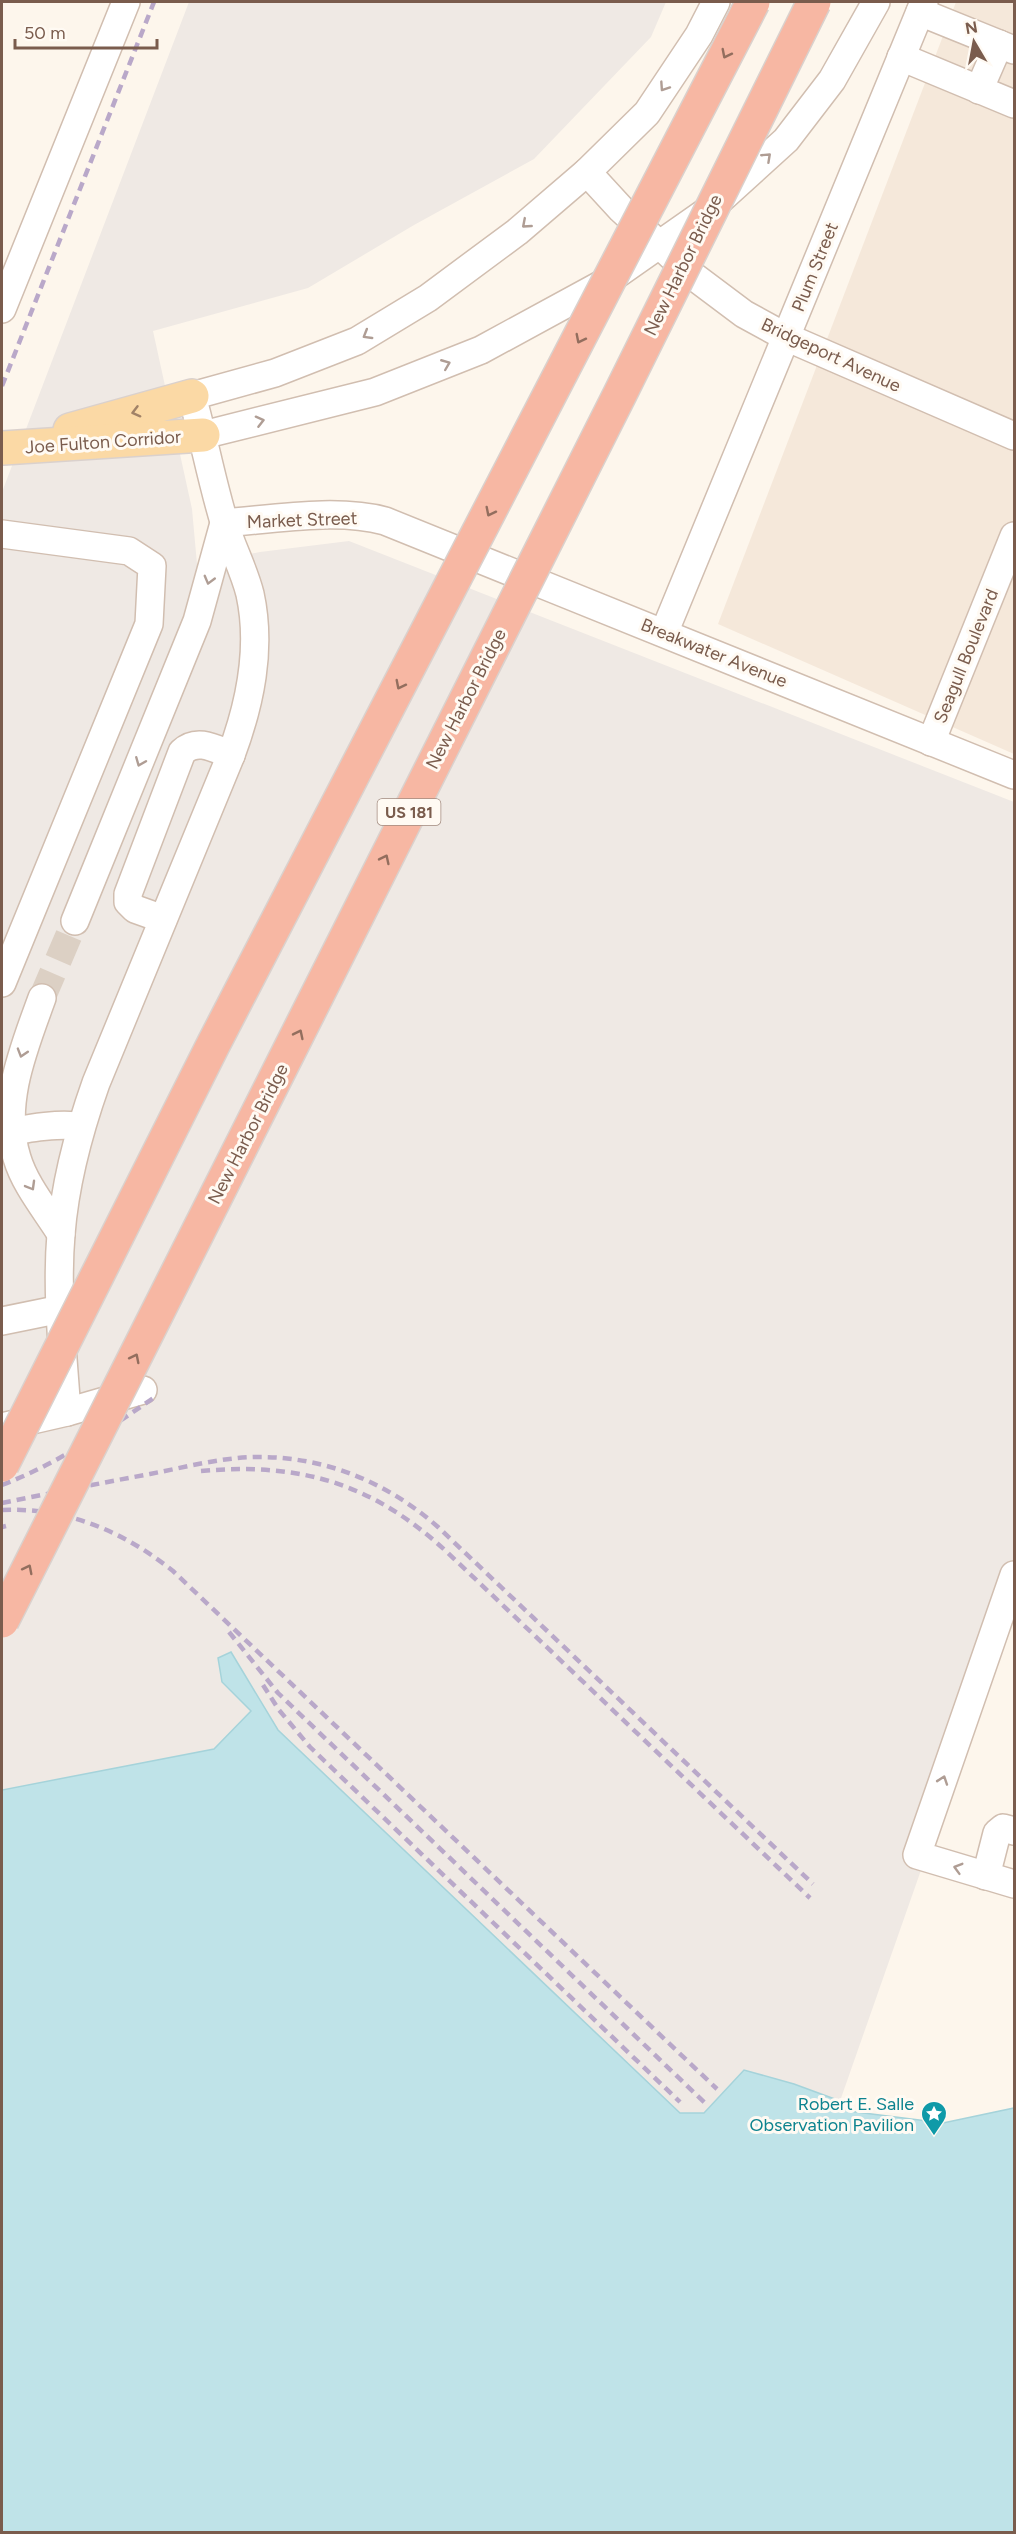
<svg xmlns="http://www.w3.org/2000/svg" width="1016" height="2534" viewBox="0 0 1016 2534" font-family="Figtree,sans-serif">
<rect width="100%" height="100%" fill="#fdf6ec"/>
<path fill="#f5e8da" d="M956 2H1014V754L718 624Z"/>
<path fill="#efe9e4" d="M189 2H666L651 37 534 159 414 225 308 288 153 331 192 509 197 564 260 552 349 541 1014 802V1605L840 2101 794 2084 744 2070 704 2113H680L278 1730 231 1653 222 1682 251 1711 215 1749 2 1790V492Z"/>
<path fill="#bfe3e8" stroke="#a5d3da" stroke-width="1.5" d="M231 1652 278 1730 680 2113H704L744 2070 794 2084 840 2101 848 2111 943 2123 1014 2108V2532H2V1790L214 1749 251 1711 222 1682 218 1658Z"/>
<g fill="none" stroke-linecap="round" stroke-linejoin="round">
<path stroke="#dcd0c4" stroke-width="27" stroke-dasharray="27 14" stroke-linecap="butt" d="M42 998 75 921"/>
<defs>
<g id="minor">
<path d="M920 12 1014 50"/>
<path d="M901 57 1014 104"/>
<path d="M979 90 999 44"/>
<path d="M587 172 621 209 692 275 744 314 786 337 1014 436"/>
<path d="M2 309 126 2"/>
<path d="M203 435 375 392 481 350 606 282 710 209 786 140 832 80 876 2"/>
<path d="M224 523C274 519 337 508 385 521L1014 775"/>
<path d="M664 633 924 2"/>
<path d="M931 742 1014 536"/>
<path d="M163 919 135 909 128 902V894L182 752C197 738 214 748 231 755"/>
<path d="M75 921 197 621 224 523"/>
<path d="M2 983 149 624 152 566 129 551 2 534"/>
<path d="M42 998C24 1048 0 1104 17 1158 25 1185 46 1210 61 1234"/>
<path d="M11 1134C22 1127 68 1123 80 1127"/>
<path d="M2 1321 61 1309"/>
<path d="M67 1412C63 1354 56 1293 61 1234 65 1183 79 1131 96 1083L231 755C250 704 262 649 250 594 244 570 232 548 225 525 212 483 204 439 192 396L275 373 357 341 428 298 517 232 587 172 647 113 699 35 716 2"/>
<path d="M2 1427 67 1412 143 1390"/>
<path d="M1014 1575 917 1855 1014 1884"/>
<path d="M986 1876 997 1833 1003 1828 1014 1831"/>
</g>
<g id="major">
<path d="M70 430 192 396"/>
<path d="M3 448 203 435"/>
</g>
</defs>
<use href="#minor" stroke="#d1beb0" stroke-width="30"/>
<use href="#major" stroke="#dad1cd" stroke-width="36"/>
<use href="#minor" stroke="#fff" stroke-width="27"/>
<use href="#major" stroke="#fbd9a5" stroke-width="33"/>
<g stroke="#b9a8c9" stroke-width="4.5" stroke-dasharray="9 6" stroke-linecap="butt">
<path d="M2 386 154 2"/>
<path d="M201 1471C302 1462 374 1484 448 1553L810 1898"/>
<path d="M2 1485C57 1464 107 1430 155 1397"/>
<path d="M2 1503C51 1493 101 1483 150 1474 186 1467 223 1457 259 1457 327 1457 388 1483 438 1527L813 1884"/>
<path d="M2 1510C66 1507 123 1531 173 1571L717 2089"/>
<path d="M2 1527 6 1526"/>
<path d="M229 1632 278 1693 706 2104"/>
<path d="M263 1685 279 1710 310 1747 680 2102"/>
</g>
<defs>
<g id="highway-bridge">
<path d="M2 1465 213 1045 753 2"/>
<path d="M2 1621 620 394 814 2"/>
</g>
</defs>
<use href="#highway-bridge" stroke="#dad1cd" stroke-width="36" stroke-linecap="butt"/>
<use href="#highway-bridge" stroke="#f7b7a3" stroke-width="33"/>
</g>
<defs><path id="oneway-chevron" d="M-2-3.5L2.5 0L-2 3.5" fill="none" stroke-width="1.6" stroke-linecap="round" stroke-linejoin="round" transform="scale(1.5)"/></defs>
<g stroke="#936e5e">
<use href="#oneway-chevron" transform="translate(726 54) rotate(117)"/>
<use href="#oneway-chevron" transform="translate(580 339) rotate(117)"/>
<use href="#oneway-chevron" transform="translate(490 512) rotate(117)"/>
<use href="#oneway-chevron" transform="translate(400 685) rotate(117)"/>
<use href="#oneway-chevron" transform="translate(385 859) rotate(-64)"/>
<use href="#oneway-chevron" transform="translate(299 1034) rotate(-64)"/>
<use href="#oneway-chevron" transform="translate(135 1358) rotate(-63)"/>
<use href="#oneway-chevron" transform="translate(28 1569) rotate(-63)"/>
</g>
<g stroke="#af9d94">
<use href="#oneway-chevron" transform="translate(664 87) rotate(124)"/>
<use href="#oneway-chevron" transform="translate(767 157) rotate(-43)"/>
<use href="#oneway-chevron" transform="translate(526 224) rotate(139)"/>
<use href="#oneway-chevron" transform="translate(367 335) rotate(149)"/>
<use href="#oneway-chevron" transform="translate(446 364) rotate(-22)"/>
<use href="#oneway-chevron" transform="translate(260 421) rotate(-14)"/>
<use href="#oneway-chevron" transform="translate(209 580) rotate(105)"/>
<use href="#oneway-chevron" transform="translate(140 762) rotate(112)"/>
<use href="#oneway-chevron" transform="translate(22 1053) rotate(107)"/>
<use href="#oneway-chevron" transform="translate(31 1186) rotate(60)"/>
<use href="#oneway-chevron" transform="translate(943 1780) rotate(-71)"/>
<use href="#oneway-chevron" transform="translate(958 1868) rotate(-164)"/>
</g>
<use stroke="#a18267" href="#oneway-chevron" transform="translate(136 412) rotate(165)"/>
<defs>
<symbol id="sight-pin" viewBox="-11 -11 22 30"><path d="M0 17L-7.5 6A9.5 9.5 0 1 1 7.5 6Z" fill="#0f9aa8" stroke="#fffaf3"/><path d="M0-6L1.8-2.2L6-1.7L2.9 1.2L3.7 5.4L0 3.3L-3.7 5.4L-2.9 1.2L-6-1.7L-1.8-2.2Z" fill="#fff"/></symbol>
</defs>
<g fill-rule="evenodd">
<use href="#sight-pin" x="919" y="2099" width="30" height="40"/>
</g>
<g text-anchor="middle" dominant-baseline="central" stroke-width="6" stroke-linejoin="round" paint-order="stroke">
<rect fill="#fffaf3" stroke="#a28b7f" stroke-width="1.5" x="377.5" y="799" width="63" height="26" rx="4.5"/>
<g font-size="16" font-weight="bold" fill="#7a5c4d">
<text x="409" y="812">US 181</text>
</g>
<g font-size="18" fill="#7a5c4d" stroke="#fffaf3">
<text transform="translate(683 265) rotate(-64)">New Harbor Bridge</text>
<text transform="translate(815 267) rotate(-68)">Plum Street</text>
<text transform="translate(831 355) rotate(25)">Bridgeport Avenue</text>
<text transform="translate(103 442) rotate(-4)">Joe Fulton Corridor</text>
<text transform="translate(302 520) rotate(-2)">Market Street</text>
<text transform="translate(714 653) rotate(22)">Breakwater Avenue</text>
<text transform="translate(966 656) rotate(-68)">Seagull Boulevard</text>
<text transform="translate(466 699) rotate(-63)">New Harbor Bridge</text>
<text transform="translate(248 1134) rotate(-63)">New Harbor Bridge</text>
</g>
<g font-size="18" fill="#0d838f" stroke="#fffaf3" text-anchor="end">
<text x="914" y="2104">Robert E. Salle<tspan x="914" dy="21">Observation Pavilion</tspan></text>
</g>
</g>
<rect width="1016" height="2534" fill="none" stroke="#7a5c4d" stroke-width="6"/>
<g transform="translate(974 42) rotate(350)" stroke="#fffaf3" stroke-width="4.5" paint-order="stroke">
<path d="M0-4.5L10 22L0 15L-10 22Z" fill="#7a5c4d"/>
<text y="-9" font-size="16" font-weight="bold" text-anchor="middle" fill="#7a5c4d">N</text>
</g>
<path d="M15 39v9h142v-9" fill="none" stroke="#7a5c4d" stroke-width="3"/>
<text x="24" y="39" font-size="18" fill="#7a5c4d" stroke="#fffaf3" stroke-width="4.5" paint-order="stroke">50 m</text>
</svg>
